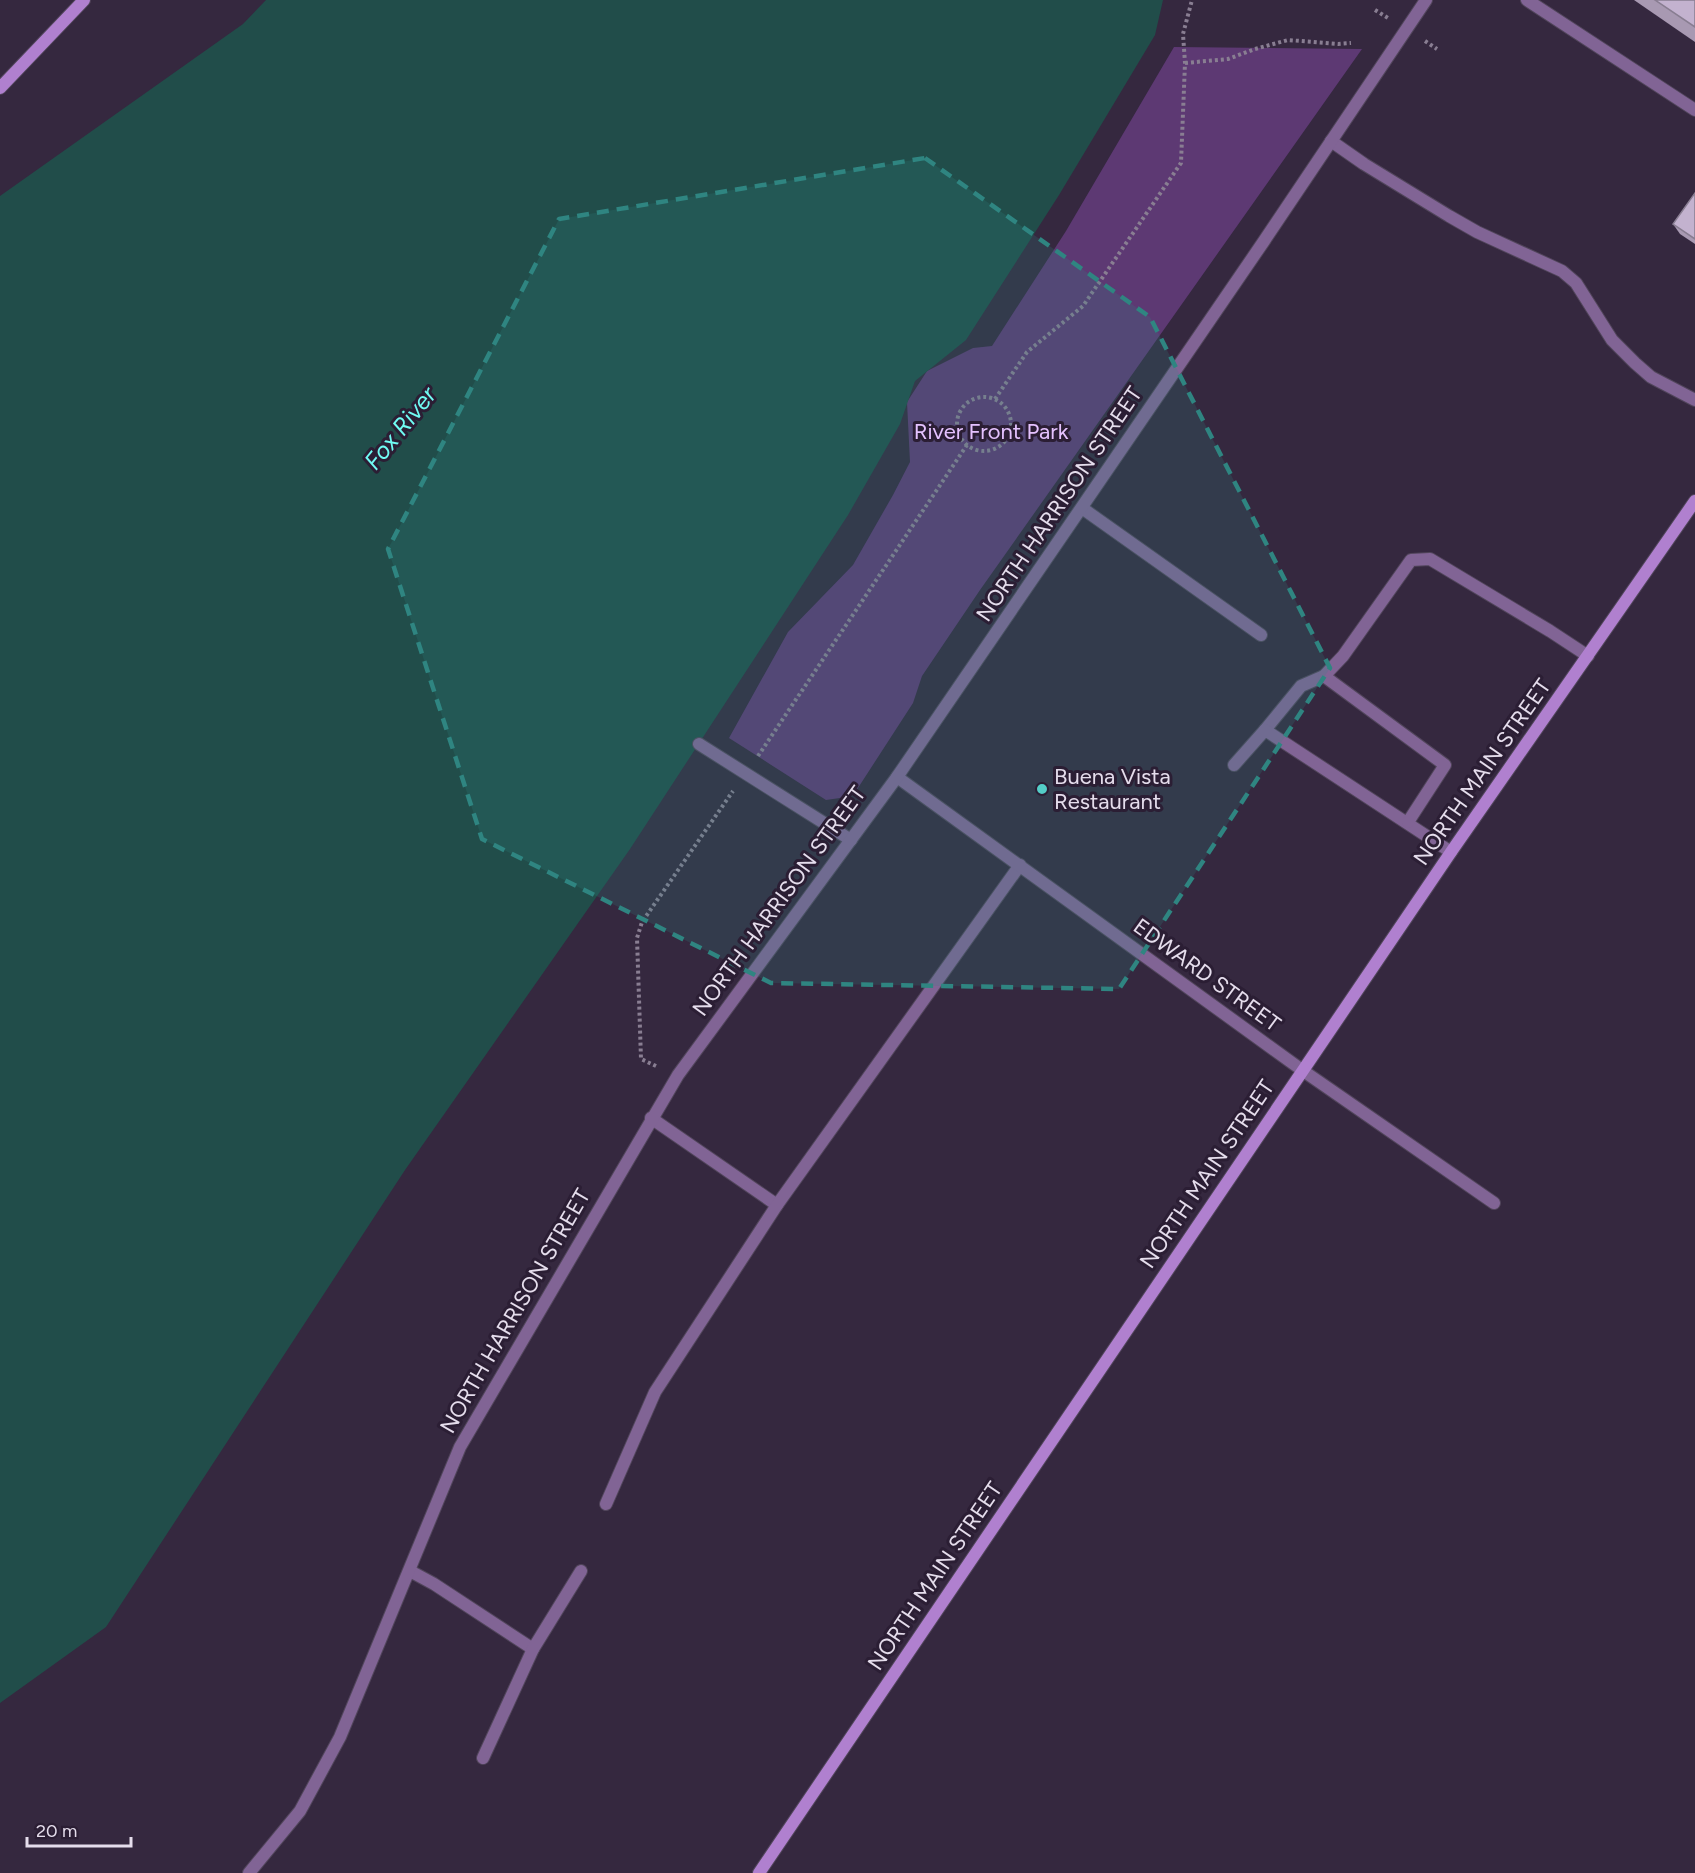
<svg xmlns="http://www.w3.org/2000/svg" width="1695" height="1873" viewBox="0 0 1695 1873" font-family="Figtree,sans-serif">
<rect width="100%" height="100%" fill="#35283f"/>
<path fill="#5d3973" d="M1174 47 1362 49 980 590 922 676 913 703 856 791 840 798 826 800 729 738 788 632 853 565 893 495 910 462 907 402 927 371 973 348 992 346 1066 231Z"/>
<path fill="#214d4a" d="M266 0H1163L1155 35 1059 195 966 340 915 381 900 424 848 515 630 849 405 1170 106 1627 0 1703V196L243 24Z"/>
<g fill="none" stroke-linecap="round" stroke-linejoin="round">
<defs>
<g id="lane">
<path d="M1331 141 1364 164 1449 216 1477 232 1562 271 1576 283 1612 340 1635 363 1651 377 1695 400"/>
<path d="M1082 508 1261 635"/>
<path d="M1265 730 1301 686 1324 676"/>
<path d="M699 744 851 840"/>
<path d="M1234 765 1265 730 1451 852"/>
<path d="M1408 822 1445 765 1324 676 1343 656 1411 560 1430 559 1550 631 1588 656"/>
<path d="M651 1118 777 1205"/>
<path d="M606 1504 655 1392 777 1205 1020 865"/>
<path d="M410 1571 434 1584 533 1649"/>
<path d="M483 1758 533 1649 581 1571"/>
</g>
<g id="street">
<path d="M1527 0 1695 110"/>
<path d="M897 777 1302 1070 1494 1203"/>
<path d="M249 1873 300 1811 340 1737 460 1447 678 1075 897 777 1264 241 1426 0"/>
</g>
<g id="secondary">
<path d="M0 88 84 0"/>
<path d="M759 1873 1451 852 1695 501"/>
</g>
</defs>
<use href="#lane" stroke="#51455b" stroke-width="14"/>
<use href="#street" stroke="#51455b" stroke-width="14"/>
<use href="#secondary" stroke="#51455b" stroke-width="14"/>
<g stroke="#897e92" stroke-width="4" stroke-dasharray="3 3" stroke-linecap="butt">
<path d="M1375 10 1388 18"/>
<path d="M1425 41 1437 49"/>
<path d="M1185 63 1228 59 1255 49 1288 40 1338 44 1351 43"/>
<circle cx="984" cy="424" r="27"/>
<path d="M995 399 1027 352 1083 306 1181 163 1185 63 1183 34 1192 0"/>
<path d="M758 756 967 445"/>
<path d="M656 1066 641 1059 637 938 642 922 733 791"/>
</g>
<use href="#lane" stroke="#816495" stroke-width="12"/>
<use href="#street" stroke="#816495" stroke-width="12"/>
<use href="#secondary" stroke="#b080cf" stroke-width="12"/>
</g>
<g fill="#a899b2">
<path d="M1634 0H1695V42Z"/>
<path d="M1695 193V244L1680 234 1673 224Z"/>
</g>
<g fill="#c3b2cf" stroke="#887d91" stroke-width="1.5">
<path d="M1655 0H1695V27Z"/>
<path d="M1695 193V239L1673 224Z"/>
</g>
<path fill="#2f8581" fill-opacity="0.2" stroke="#2f8581" stroke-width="4.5" stroke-dasharray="12 8" stroke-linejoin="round" d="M925 158 1150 317 1330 668 1119 989 771 983 482 839 388 549 559 219Z"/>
<circle fill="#54cdc7" stroke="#2b1e34" stroke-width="2" cx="1042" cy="789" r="6"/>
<g text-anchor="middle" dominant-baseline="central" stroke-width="6" stroke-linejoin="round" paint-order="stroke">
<g font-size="22" fill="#e5c2ff" stroke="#2b1e34">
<text x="991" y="431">River Front Park</text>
</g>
<g font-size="22" fill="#e5ddec" stroke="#2b1e34">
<text transform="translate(1059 504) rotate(-56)">NORTH HARRISON STREET</text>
<text transform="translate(1482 772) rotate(-55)">NORTH MAIN STREET</text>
<text transform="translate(779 901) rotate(-54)">NORTH HARRISON STREET</text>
<text transform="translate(1207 975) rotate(36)">EDWARD STREET</text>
<text transform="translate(1207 1174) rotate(-56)">NORTH MAIN STREET</text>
<text transform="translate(515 1311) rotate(-60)">NORTH HARRISON STREET</text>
<text transform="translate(935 1576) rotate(-56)">NORTH MAIN STREET</text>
</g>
<g font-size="22" fill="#e5ddec" stroke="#2b1e34" text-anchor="start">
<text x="1054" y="776">Buena Vista<tspan x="1054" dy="25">Restaurant</tspan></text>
</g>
<g font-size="24" font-style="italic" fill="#70fbf3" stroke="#2b1e34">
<text transform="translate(400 428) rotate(-51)">Fox River</text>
</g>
</g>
<path d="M27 1837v9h104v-9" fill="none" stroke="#e5ddec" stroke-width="3"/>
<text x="36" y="1837" font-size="18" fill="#e5ddec" stroke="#2b1e34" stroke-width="4.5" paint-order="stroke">20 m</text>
</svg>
